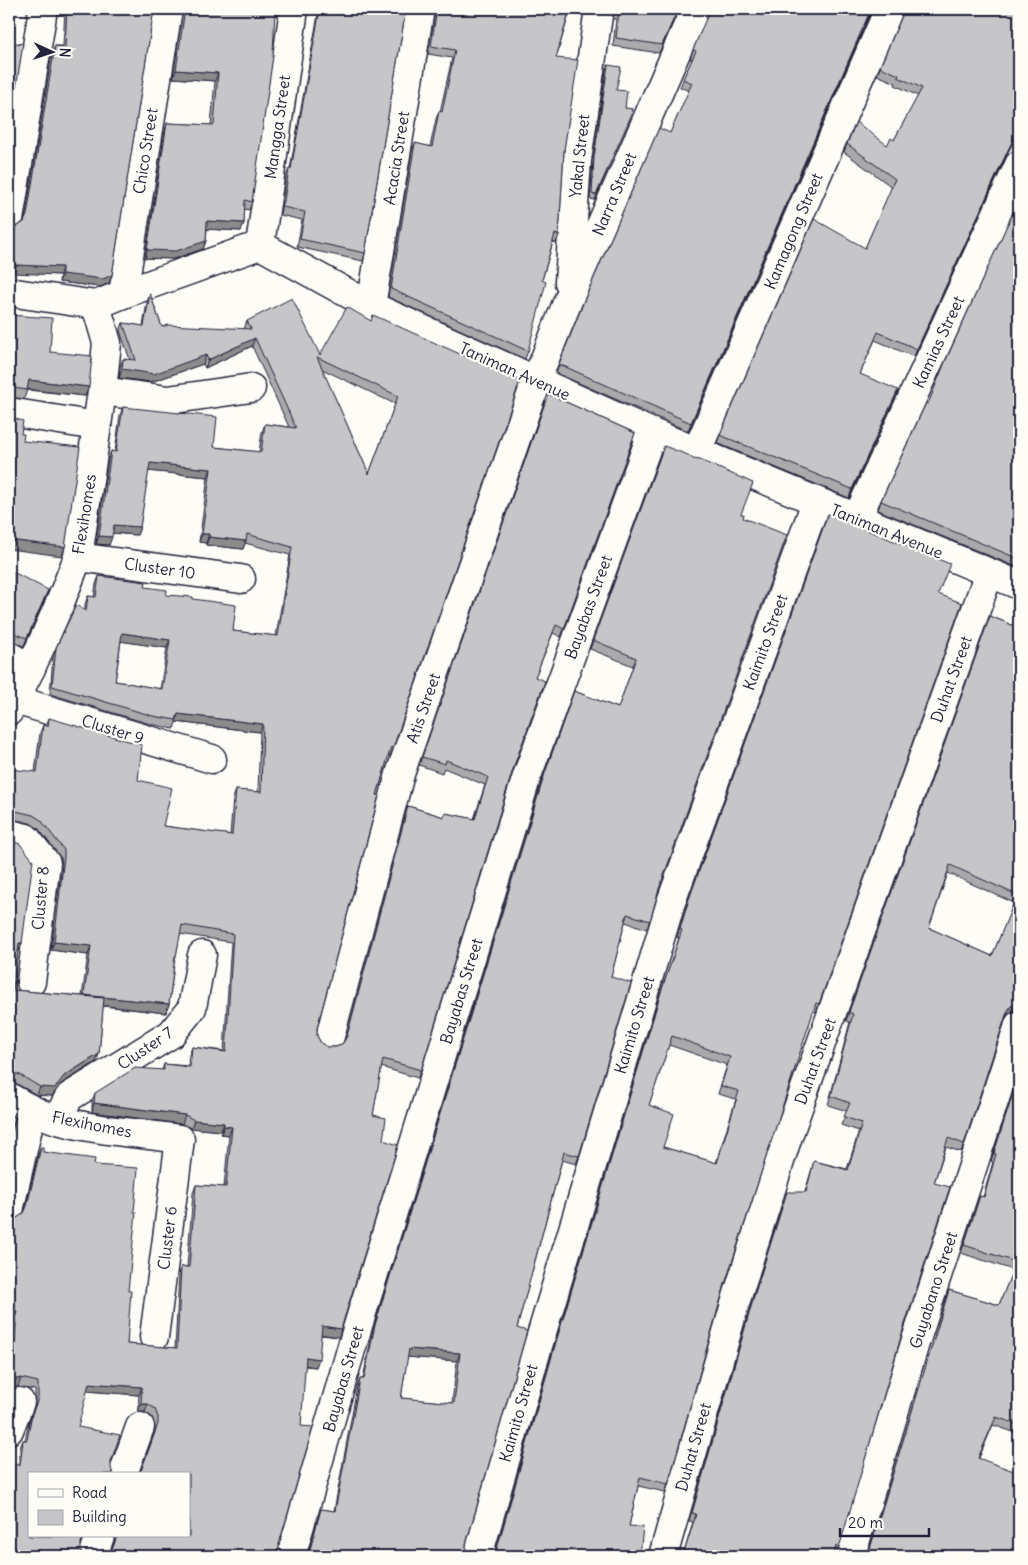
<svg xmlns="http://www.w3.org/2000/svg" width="1028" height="1565" viewBox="0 0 1028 1565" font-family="Delius,sans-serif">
<rect width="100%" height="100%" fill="#fdfcf7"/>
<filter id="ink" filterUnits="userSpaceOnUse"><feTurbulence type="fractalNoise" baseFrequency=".02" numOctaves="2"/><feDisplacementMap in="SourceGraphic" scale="10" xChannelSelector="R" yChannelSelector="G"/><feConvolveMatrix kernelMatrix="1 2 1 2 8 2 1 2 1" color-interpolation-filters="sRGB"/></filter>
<g filter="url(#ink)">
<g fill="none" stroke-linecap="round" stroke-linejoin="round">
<defs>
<g id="minor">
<path d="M9 220 43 9"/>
<path d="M260 245 294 9"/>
<path d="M569 282 577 160 599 9"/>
<path d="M9 292 96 305 123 294 260 245 371 306 652 433 1019 585"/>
<path d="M123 294 168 9"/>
<path d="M371 306 420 9"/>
<path d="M102 391 168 400 251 388"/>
<path d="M9 412 97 426"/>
<path d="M696 453 889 9"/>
<path d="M857 518 1019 165"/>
<path d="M78 557 241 579"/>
<path d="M9 656 31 668"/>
<path d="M15 700 212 759"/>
<path d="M9 711 31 668 60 603 78 557 102 391 107 343 96 305"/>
<path d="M9 834 26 838 46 863 31 982"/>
<path d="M329 1040 400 774 536 381 567 303 695 9"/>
<path d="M9 1097C24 1106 40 1115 58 1120 97 1131 140 1133 180 1139L154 1337"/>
<path d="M57 1120 69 1097 171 1034 192 1008 202 955"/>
<path d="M9 1211 32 1110"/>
<path d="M9 1430 20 1402"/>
<path d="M123 1474 140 1427"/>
<path d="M93 1556 100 1536"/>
<path d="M291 1556 357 1329 527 776 652 433"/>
<path d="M478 1556 538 1346 671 902 816 502"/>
<path d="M663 1556 737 1297 787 1139 989 573"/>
<path d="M851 1556 915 1343 1019 1025"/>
</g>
</defs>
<use href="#minor" stroke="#22223b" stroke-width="31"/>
<use href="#minor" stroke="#fdfcf7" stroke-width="28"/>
</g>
<g fill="#aaaaac" stroke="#22223b" fill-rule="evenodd">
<path d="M64 9H154L112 275 109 283 100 287 59 282 60 275 9 272V227L18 226 25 220 52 53 55 46H63L65 9Z"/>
<path d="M183 9H275L252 202 249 210 244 209V223L241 231 207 229 206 241 203 249 173 259 145 258 165 131 167 123 211 125 215 81 173 78Z"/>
<path d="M319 9H406L365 253 363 261 297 247 302 220 280 215 286 177 289 169H290Z"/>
<path d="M435 9H584L583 14 570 11 556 58 564 150 559 235 556 243 553 242 542 280 528 351 525 359 388 297 412 151 415 143 430 147 436 119 439 111 440 112 452 58 428 54 435 12Z"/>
<path d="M614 9H678L659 53 613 46 616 19H613Z"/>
<path d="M872 9 688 431 556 373 584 301 670 133 689 91 680 87 692 59H690L693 50 712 13Z"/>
<path d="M904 9H1019V131L1005 158 914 357 875 340 860 374 895 399 849 498 717 443 720 435 865 248 892 187 844 152 847 144 887 145 894 140 918 96 895 85 896 83 877 75 904 13Z"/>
<path d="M608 65 616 90 625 108 632 109 595 200 590 199 593 162 606 70Z"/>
<path d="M1019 199V568L878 510 881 501 928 404Z"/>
<path d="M150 294 162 327 244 329 247 321 320 355 371 321 520 381 393 748 390 756H388L377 795 317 1028V1036L321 1043 327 1047H336L343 1043 346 1039 406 814 408 806 444 817 445 813 474 819 485 785 444 768 442 773 419 765 548 394 635 433 561 637 553 633 535 677 515 763 418 1078 381 1067 373 1115 339 1337 321 1335 316 1367 305 1366 279 1544V1552L110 1553 115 1541V1536H189L141 1471 155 1432V1425L152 1417 145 1412H138L139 1395 87 1391 29 1474 18 1465 20 1448 23 1440H25L29 1422 35 1407V1390L18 1387 9 1388 14 1319H9V1218H17L24 1213 25 1210 38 1155 41 1147 43 1152 94 1165 128 1291 127 1344 175 1348 179 1275 181 1267H187L193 1193 196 1185 224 1187 229 1135 221 1134V1131L191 1128 182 1124 92 1112V1101L95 1093 162 1070 164 1064 188 1066 189 1055 192 1047 224 1051 231 942 180 934 176 956 174 964 169 1004 166 1013 103 1006 99 1054 96 1062 61 1084 52 1096 37 1095 17 1084 10 1081 9 840 22 943 19 951H18L13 990 82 996 88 955 51 950 62 865 61 858 38 828 30 823 13 819H9L35 772 40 733 43 725 46 726 49 718 138 780 163 826 230 835 233 798 236 790 258 792 260 732 176 722 174 729 150 724 50 694 53 656 56 648 85 610V604L88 596 94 597 96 584 99 576 145 587 166 595 193 599 233 631 276 636 290 555 245 543 243 549 206 545V543L199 542 208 477 148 471 140 527 137 535 112 533 109 545 96 544 108 459 111 451 115 452 120 415 123 407 214 447 259 452 262 432 265 424 289 427 252 346 205 368 203 364 151 382 119 378 120 367 123 359 130 360 120 331 123 323 143 326 147 302ZM322 369 395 404 369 474ZM121 641 167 648 160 689 115 681Z"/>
<path d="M9 315 50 352 85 396 27 390 24 399 11 397Z"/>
<path d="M664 446 741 514 743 518 659 889 647 929 625 922 611 977 579 1156 576 1164 562 1160 517 1328 466 1544V1552L308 1554 321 1509 334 1511 357 1387 360 1379H363L372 1333 542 781 574 691 618 708 633 666 590 649ZM407 1357 457 1361 452 1403 401 1398Z"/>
<path d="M828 514 938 594 819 1004 816 1012 813 1011 725 1284 668 1484 665 1492 638 1486 629 1526 640 1556 495 1554 553 1350 658 1000 679 938H677L686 907ZM669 1045 727 1065 718 1094 736 1099 716 1163 663 1147 649 1105Z"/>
<path d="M9 570 45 598 24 646 9 641Z"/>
<path d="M990 616 1019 628V1010H1015L1008 1014 1005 1019 961 1152 946 1147 934 1183 903 1330 836 1556 834 1555 833 1556H683L693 1522 689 1521 752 1302 784 1201 805 1192 814 1161 847 1169 859 1131 841 1125 847 1111 828 1105 850 1022 846 1021ZM948 873 1014 903 992 956 929 928Z"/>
<path d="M1019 1075V1434L993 1425 979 1458 868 1554 949 1290 999 1305 1013 1270 961 1253 980 1196 983 1197 993 1162 991 1161Z"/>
</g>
<g fill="#8b8b8c" stroke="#22223b">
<path d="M871 9H872L688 431 691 423Z"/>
<path d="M176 70 218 73 215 81 173 78Z"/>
<path d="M1019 128V131L1005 158 914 357 917 349 1008 150Z"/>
<path d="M207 221 244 223 241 231 204 229Z"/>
<path d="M206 241 203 249 173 259 145 258 147 250Z"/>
<path d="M16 265 62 267 60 275 13 273Z"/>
<path d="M62 274 112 275 109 283 100 287 59 282Z"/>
<path d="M255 338 252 346 205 368 208 360Z"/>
<path d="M206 355 203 364 151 382 119 378 122 369Z"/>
<path d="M29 380 89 387 85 396 25 389Z"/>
<path d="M9 388H14L11 397H9Z"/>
<path d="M898 390 895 399 849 498 852 489Z"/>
<path d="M150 463 211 469 208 477 147 471Z"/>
<path d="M114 525 140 527 137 535 111 533Z"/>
<path d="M202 534H209L206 543 199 542Z"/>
<path d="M99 536 112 537 109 545 96 544Z"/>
<path d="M209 537 246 541 243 549 206 545Z"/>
<path d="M9 540 65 547 62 556 9 549Z"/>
<path d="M48 590 45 598 24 646 27 638Z"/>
<path d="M122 633 170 640 167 648 119 641Z"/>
<path d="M178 714 263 724 260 732 176 722Z"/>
<path d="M9 811H16L13 819H9Z"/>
<path d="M54 942 91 946 88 955 51 950Z"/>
<path d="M19 943H22L19 951H16Z"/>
<path d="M84 995 169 1004 166 1013 81 1003Z"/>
<path d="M1018 1002H1019V1010H1015L1008 1014 1004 1020 1007 1012 1011 1006Z"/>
<path d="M99 1054 96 1062 61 1084 52 1096 37 1095 40 1087 64 1076Z"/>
<path d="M13 1073 10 1081 9 1082V1074Z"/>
<path d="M94 1103 185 1115 182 1124 92 1112Z"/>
<path d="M194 1120 224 1123 221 1131 191 1128Z"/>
<path d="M224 1126 232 1127 229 1135 221 1134Z"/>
<path d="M9 1311H17L14 1319H9Z"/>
<path d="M322 1326 341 1329 339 1337 319 1334Z"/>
<path d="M409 1349 460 1353 457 1361 406 1357Z"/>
<path d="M306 1357 319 1359 316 1367 303 1365Z"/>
<path d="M21 1378 18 1387 9 1388 12 1380Z"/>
<path d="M89 1383 142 1387 139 1395 86 1391Z"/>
<path d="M141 1404H148L145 1412H138Z"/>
</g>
<g fill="#c6c6c8" stroke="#22223b" fill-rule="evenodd">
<path d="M67 9H154L112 275 103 279 62 274V267L16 265 9 263V227L18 226 24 222 27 215 55 46 65 47Z"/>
<path d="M185 9H275L273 56 252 202 245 200 244 223 207 221 206 241 176 251 147 250 167 123 214 125 218 73 176 70Z"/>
<path d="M320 9H406L365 253 300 239 305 212 283 207 289 169H291Z"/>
<path d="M437 9H570L556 58 578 60 564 150 559 235 555 234 542 280 546 282 528 351 391 289 415 143 432 147 439 111 442 112 455 50 431 46Z"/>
<path d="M616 9H678L662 45 616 38 619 11H616Z"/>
<path d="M710 9H713L712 13 714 9H871L691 423 559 364 584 301 659 128 670 133 692 83 683 79 696 51 693 50Z"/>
<path d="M905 9H1019V128L1008 150 917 349 878 332 860 374 898 390 852 489 720 435 814 219 865 248 895 179 847 144 856 122 887 145 891 138 894 140 922 88 898 77 899 75 880 67Z"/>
<path d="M9 42 23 44 9 133Z"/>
<path d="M608 65 621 67 616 90 627 91 625 108 632 109 631 116 596 195 592 194 594 157Z"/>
<path d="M1019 199V559L881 501 926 403 928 404 945 362Z"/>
<path d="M150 294 162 327 168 325 251 329 247 321 292 298 320 355 347 307 371 321 373 315 520 381 393 748 391 747 377 795H379L317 1028V1036L321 1043 327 1047H336L343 1043 347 1036 408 806 444 817 445 813 475 819 488 777 446 760 445 764 422 757 548 394 635 433 564 629 556 625 535 677 545 681 515 763 421 1070 383 1059 373 1115 386 1118 383 1140 398 1145 341 1329 322 1326 319 1359 306 1357 301 1426 313 1427 279 1544V1552L281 1556H108L111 1553 117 1536H189V1474H139L141 1471 158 1424V1417L155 1409 148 1404H141L142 1387 89 1383 78 1427 120 1435 111 1461V1468L113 1474H29V1536H83L81 1543V1551L83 1556H9V1462L20 1466 23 1440H27L32 1414 38 1399V1382L21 1378 12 1380 17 1311H9V1218H17L24 1213 27 1206 41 1147H43V1152L95 1159 94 1165 138 1168 134 1212H136L128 1291H131L127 1344 177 1348 181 1267H189L196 1185 226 1187 232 1127 224 1126V1123L194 1120 185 1115 94 1103 95 1093 135 1068 164 1070V1064L190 1067 192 1047 226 1052 233 934 182 925 176 956H175L169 1004 84 995 91 946 54 942 64 857V850L41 820 33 815 16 811H9V769L37 772 43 725 48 726 49 718 142 745 138 780 172 788 163 826 232 835 236 790 261 792 263 724 178 714 176 720 153 716 52 686 56 648 76 605 86 611 88 596 96 597 99 576 146 582 145 587 167 590 166 595 193 597V599L236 605 233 631 278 636 292 547 247 534 246 541 209 537V534H202L211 469 150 463 140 527 114 525 112 537 99 536 111 451 116 452 123 407 217 417 214 447 261 452 265 424 296 428 255 338 208 360 206 355 154 374 122 369 123 359 136 360 123 323 144 326ZM317 357 398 396 369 474ZM122 633 170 640 162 689 115 681Z"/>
<path d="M9 315 52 318 50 352 92 356 89 387 29 380 27 390 14 388H9Z"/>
<path d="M9 417 23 421 21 434H24L23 441 80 447 65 547 9 540Z"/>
<path d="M664 446 688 455 693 459 700 460 753 483 741 514 744 515 743 518 787 535 659 889 650 921 627 914 611 977 631 983 579 1156 564 1152 517 1328 527 1331 466 1544V1552L468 1556H306L309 1553 321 1509 335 1511 360 1379H364L375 1325 545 773 574 691 618 708 636 658 593 640ZM409 1349 460 1353 454 1403 401 1398Z"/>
<path d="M828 514 950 564 938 594 962 603 819 1004 816 1003 725 1284 668 1484 640 1477 629 1526 643 1527 640 1556H649H494L496 1552 556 1342 661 992 682 930 680 929 689 899ZM672 1036 730 1057 721 1086 739 1091 717 1163 663 1147 674 1114 649 1105Z"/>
<path d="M9 570 48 590 27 638 11 632 9 633Z"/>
<path d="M990 616 1019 628V1002L1011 1006 1007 1012 964 1144 948 1138 934 1183 950 1187 903 1330 839 1548 836 1546 833 1556H683L696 1514 692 1513 755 1293 787 1192H806L814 1161 848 1170 862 1123 844 1117 850 1103 831 1096 853 1014 849 1012ZM950 865 1017 895 992 956 929 928Z"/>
<path d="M9 664 13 666 9 674Z"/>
<path d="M9 840 20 844 33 860 22 943H19L13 990 104 998 99 1054 64 1076 55 1088 40 1087 20 1075 13 1073 9 1074Z"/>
<path d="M1019 1075V1425L996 1417 978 1458 1019 1473V1556H867L869 1552 949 1290 999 1305 1016 1262 964 1245 980 1196 984 1197 996 1154 994 1153Z"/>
</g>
</g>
<g text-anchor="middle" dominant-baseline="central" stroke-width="4.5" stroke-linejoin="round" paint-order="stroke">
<g font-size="16" fill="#22223b" stroke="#fdfcf7">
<text transform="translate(277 127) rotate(-82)">Mangga Street</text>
<text transform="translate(145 151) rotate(-81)">Chico Street</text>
<text transform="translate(579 156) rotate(-84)">Yakal Street</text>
<text transform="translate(396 158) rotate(-81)">Acacia Street</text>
<text transform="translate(614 194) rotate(-67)">Narra Street</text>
<text transform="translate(793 231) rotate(-67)">Kamagong Street</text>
<text transform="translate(938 342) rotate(-65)">Kamias Street</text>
<text transform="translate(515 371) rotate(24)">Taniman Avenue</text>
<text transform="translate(84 514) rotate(-81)">Flexihomes</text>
<text transform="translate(887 531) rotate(22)">Taniman Avenue</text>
<text transform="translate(160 568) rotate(8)">Cluster 10</text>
<text transform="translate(588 607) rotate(-70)">Bayabas Street</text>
<text transform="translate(765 642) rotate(-70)">Kaimito Street</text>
<text transform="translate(951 679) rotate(-70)">Duhat Street</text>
<text transform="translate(423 708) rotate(-71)">Atis Street</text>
<text transform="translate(113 729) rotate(17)">Cluster 9</text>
<text transform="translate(40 898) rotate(-85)">Cluster 8</text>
<text transform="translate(461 991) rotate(-73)">Bayabas Street</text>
<text transform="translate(634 1025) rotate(-73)">Kaimito Street</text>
<text transform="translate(145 1048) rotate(-34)">Cluster 7</text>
<text transform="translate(815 1061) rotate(-70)">Duhat Street</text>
<text transform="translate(92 1124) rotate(11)">Flexihomes</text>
<text transform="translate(167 1238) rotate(-83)">Cluster 6</text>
<text transform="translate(933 1290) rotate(-72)">Guyabano Street</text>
<text transform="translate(343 1379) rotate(-74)">Bayabas Street</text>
<text transform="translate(518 1413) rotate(-74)">Kaimito Street</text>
<text transform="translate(693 1447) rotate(-74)">Duhat Street</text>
</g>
</g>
<rect width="1028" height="1565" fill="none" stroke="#fdfcf7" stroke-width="30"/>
<rect x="15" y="15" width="998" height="1535" fill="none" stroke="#22223b" stroke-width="2" filter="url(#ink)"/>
<rect x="28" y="1472" width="162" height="65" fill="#fdfcf7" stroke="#a5a5ac"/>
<rect x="38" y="1489" width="25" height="8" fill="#fdfcf7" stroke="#a5a5ac"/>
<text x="72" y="1498" font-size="15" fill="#22223b">Road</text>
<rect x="38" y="1510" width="25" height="15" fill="#c6c6c8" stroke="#a5a5ac"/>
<text x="72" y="1522" font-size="15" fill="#22223b">Building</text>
<g transform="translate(52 52) rotate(93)" stroke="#fdfcf7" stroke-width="4" paint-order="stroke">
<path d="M0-4L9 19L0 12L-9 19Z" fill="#22223b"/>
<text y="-8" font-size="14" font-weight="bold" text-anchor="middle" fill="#22223b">N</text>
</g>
<path d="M840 1528v8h89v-8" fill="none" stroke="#22223b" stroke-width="2.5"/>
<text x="848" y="1528" font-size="15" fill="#22223b" stroke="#fdfcf7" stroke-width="4" paint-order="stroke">20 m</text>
</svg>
